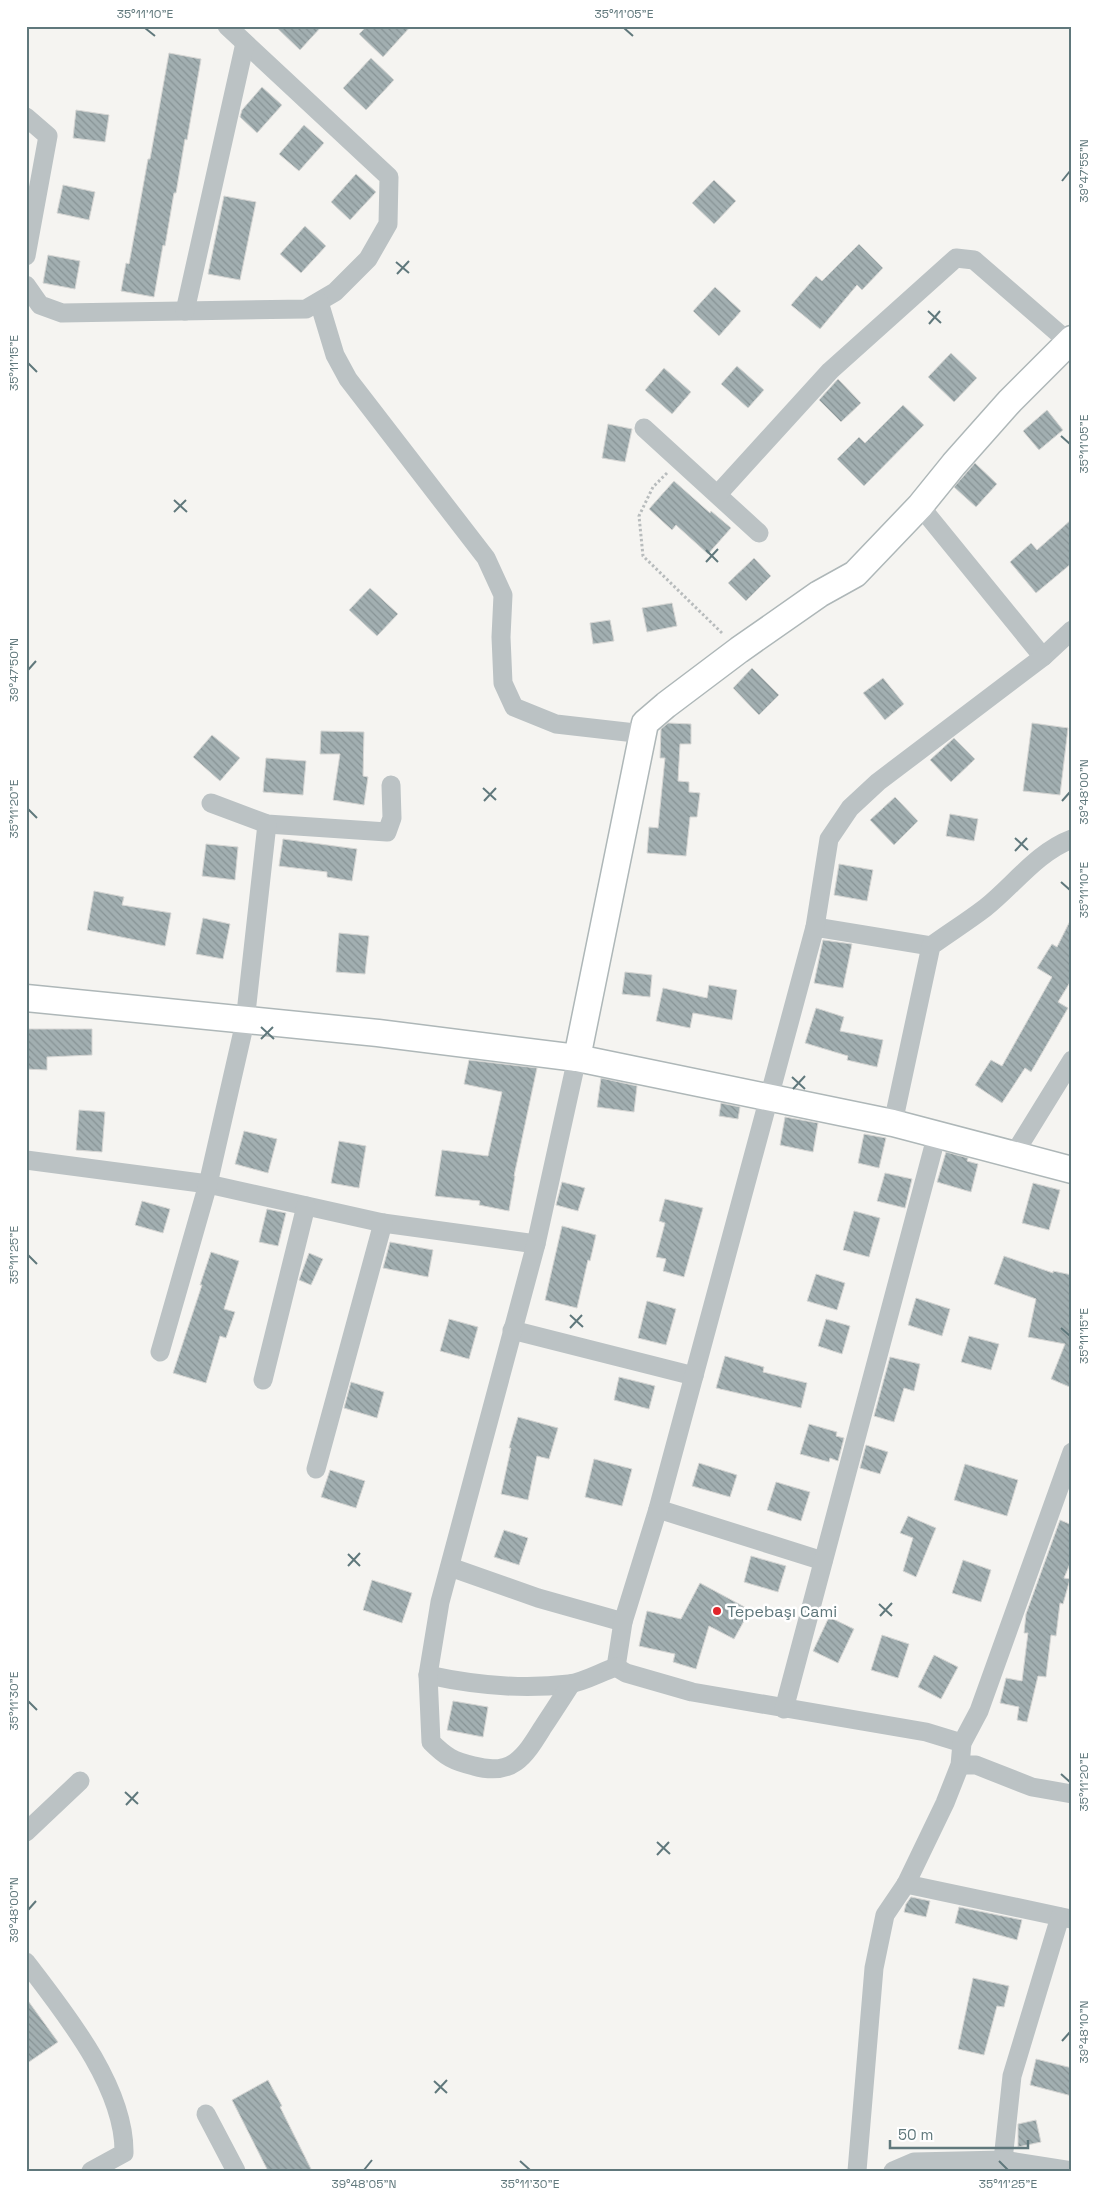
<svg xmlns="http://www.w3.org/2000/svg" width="1098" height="2197" viewBox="0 0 1098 2197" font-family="'Space Grotesk',sans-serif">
<defs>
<pattern id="building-back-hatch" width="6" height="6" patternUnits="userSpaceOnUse" patternTransform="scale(1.25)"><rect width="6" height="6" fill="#a2afb1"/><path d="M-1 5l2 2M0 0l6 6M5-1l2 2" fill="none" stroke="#879395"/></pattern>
</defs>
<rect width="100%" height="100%" fill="#f5f4f1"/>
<g fill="url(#building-back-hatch)" stroke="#d6d6d4">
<path d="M275 26H322L300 50Z"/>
<path d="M367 26H411L383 57 359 34Z"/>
<path d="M169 53 201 59 187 140 185 139 176 193H174L165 246 163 245 154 297 121 291 126 263 129 264 148 159H150Z"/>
<path d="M371 58 394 80 366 110 343 88Z"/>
<path d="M262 87 282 105 257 133 240 117 242 110Z"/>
<path d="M76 110 109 115 105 142 73 138Z"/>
<path d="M304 125 324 143 299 171 279 154Z"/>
<path d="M356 174 376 192 350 220 331 202Z"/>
<path d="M714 180 736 201 714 224 692 203Z"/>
<path d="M63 185 95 192 89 220 57 213Z"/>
<path d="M224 196 256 202 240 280 208 274Z"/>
<path d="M305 226 326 246 301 273 280 254Z"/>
<path d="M859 244 883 268 862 290 857 285 820 329 791 305 816 276 822 281Z"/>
<path d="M48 255 80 261 75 289 43 283Z"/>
<path d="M715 287 741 311 719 336 693 311Z"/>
<path d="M951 353 977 378 954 402 928 377Z"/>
<path d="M737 366 764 390 748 408 721 384Z"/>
<path d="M664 368 691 392 672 414 645 390Z"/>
<path d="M838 379 861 403 841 422 819 400Z"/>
<path d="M903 405 924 425 864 486 837 459 859 437 865 443Z"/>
<path d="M1047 410 1063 430 1039 450 1023 431Z"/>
<path d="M608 424 632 429 625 462 602 458Z"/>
<path d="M975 463 997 484 976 507 954 487Z"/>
<path d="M674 481 710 513 711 511 731 528 708 554 676 525 672 530 649 509Z"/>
<path d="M1072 519V563L1036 593 1010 562 1031 543 1037 550Z"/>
<path d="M754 558 771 576 746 601 728 583Z"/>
<path d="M370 588 398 614 377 636 349 610Z"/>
<path d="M672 603 677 626 647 632 642 608Z"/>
<path d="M610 620 614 641 593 644 590 623Z"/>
<path d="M752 668 779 695 759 715 733 688Z"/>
<path d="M883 678 904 704 885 720 863 693Z"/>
<path d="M668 723 691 724V744H680L678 781 689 782V792L700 793 697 817H690L686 856 647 853 649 827 658 828 665 758H660L661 729Z"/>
<path d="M1032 723 1068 728 1060 795 1023 791Z"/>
<path d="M321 731 364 732 363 776 368 777 364 805 333 800 340 754H320Z"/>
<path d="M212 735 240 758 220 781 193 757Z"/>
<path d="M954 738 975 759 951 782 930 760Z"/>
<path d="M266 758 306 761 303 795 263 792Z"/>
<path d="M895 797 918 821 894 845 870 820Z"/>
<path d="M950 814 978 819 974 841 946 836Z"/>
<path d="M283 839 357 849 352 881 327 877V872L279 866Z"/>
<path d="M206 844 238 847 235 880 202 876Z"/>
<path d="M839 864 873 870 867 901 834 895Z"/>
<path d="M94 891 124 897 122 905 171 913 165 946 87 930Z"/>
<path d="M1072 917V979L1058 1002 1068 1008 1031 1072 1025 1068 1002 1103 975 1085 991 1060 1002 1066 1052 977 1037 968 1052 944 1057 947Z"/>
<path d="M203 918 230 924 223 959 196 954Z"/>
<path d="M339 933 369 936 365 974 336 972Z"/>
<path d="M823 940 852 944 843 988 814 983Z"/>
<path d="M625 972 652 975 650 997 622 994Z"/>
<path d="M709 985 737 990 732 1020 693 1013 690 1028 656 1021 663 988 707 998Z"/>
<path d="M816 1008 844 1017 840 1031 883 1040 877 1067 847 1060 848 1056 805 1043Z"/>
<path d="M26 1029H92V1055L47 1057V1070L26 1069Z"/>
<path d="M469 1060 537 1068 514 1176H515L509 1211 479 1205 480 1201 435 1196 442 1150 488 1156 502 1092 464 1084Z"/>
<path d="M601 1078 637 1086 634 1112 597 1107Z"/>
<path d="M721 1103 740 1107 738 1119 719 1116Z"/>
<path d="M79 1110 105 1112 102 1152 76 1150Z"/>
<path d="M785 1117 818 1123 813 1152 780 1145Z"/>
<path d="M244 1131 277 1139 268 1173 235 1164Z"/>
<path d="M864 1134 886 1138 879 1168 858 1163Z"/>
<path d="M339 1141 366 1146 359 1188 331 1183Z"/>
<path d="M946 1152 968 1158 967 1161 978 1164 971 1192 937 1182Z"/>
<path d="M885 1173 912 1179 905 1208 877 1201Z"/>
<path d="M562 1182 585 1188 578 1211 556 1205Z"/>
<path d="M1033 1183 1060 1190 1049 1230 1022 1223Z"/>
<path d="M665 1199 703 1208 684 1277 663 1271 666 1259 656 1257 665 1223 659 1221Z"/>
<path d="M142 1201 170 1209 163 1233 135 1225Z"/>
<path d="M267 1209 286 1213 278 1246 259 1242Z"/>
<path d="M854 1211 880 1218 869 1257 843 1250Z"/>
<path d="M562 1226 596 1235 590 1261 588 1260 577 1308 545 1300Z"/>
<path d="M390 1242 433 1250 428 1277 383 1268Z"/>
<path d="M211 1252 239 1261 224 1309 235 1312 226 1338 220 1336 206 1383 173 1373 202 1285H200Z"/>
<path d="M309 1253 323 1259 311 1285 299 1280Z"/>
<path d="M1004 1256 1053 1273V1271L1072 1275V1388L1051 1379 1065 1344 1028 1337 1036 1299 994 1284Z"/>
<path d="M816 1274 845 1283 837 1310 807 1301Z"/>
<path d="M916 1298 950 1309 942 1336 908 1325Z"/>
<path d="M647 1301 676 1309 666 1345 638 1338Z"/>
<path d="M449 1319 478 1327 469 1359 440 1351Z"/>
<path d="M826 1319 850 1326 842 1354 818 1346Z"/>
<path d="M969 1336 999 1344 991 1370 961 1362Z"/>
<path d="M725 1356 764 1367 763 1372 807 1383 801 1408 716 1388Z"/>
<path d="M890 1357 920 1364 914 1391 904 1388 894 1422 874 1416Z"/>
<path d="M619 1377 655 1386 649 1409 614 1400Z"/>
<path d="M351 1382 384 1392 377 1418 344 1408Z"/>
<path d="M518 1417 558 1428 549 1459 537 1456 528 1500 501 1494 511 1448H509Z"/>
<path d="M809 1424 837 1432 836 1436 844 1438 838 1461 830 1458 829 1462 800 1454Z"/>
<path d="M866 1445 888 1452 880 1474 860 1468Z"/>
<path d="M594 1459 632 1469 622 1506 585 1497Z"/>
<path d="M699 1463 737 1475 730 1497 692 1486Z"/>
<path d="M965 1464 1018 1480 1007 1516 954 1500Z"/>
<path d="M330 1470 365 1481 356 1508 321 1497Z"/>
<path d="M776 1482 810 1492 801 1521 767 1510Z"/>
<path d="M908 1516 936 1528 916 1577 903 1571 913 1538 900 1533Z"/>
<path d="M1060 1520 1072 1525V1559L1064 1578 1070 1579 1063 1604 1060 1603 1056 1636 1051 1635 1046 1677 1038 1676 1027 1722 1017 1720 1019 1707 1000 1703 1006 1678 1022 1681 1028 1633H1024L1026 1614Z"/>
<path d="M504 1530 528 1538 519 1565 494 1557Z"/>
<path d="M751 1556 786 1566 778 1592 744 1582Z"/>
<path d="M963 1560 991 1570 981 1602 952 1593Z"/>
<path d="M372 1580 412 1593 402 1623 363 1610Z"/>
<path d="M700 1583 750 1610 734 1639 709 1626 696 1669 673 1662 675 1654 639 1646 647 1611 681 1619Z"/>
<path d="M829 1617 854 1629 838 1663 813 1651Z"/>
<path d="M882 1635 909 1644 898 1678 871 1670Z"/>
<path d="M934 1655 958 1667 941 1699 918 1687Z"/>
<path d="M453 1701 488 1707 483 1737 447 1730Z"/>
<path d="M911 1897 930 1901 926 1917 904 1912 906 1904Z"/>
<path d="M959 1907 1022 1920 1017 1940 955 1923Z"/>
<path d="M973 1978 1009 1986 1004 2007 997 2006 984 2055 958 2049Z"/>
<path d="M26 1998 58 2042 26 2064Z"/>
<path d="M1036 2059 1072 2068V2096L1030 2085Z"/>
<path d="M268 2080 282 2106 280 2107 312 2171H268L232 2100Z"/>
<path d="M1036 2120 1041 2142 1018 2147V2124Z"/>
</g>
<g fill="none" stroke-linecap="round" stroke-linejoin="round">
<defs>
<g id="secondary">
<path d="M26 998 378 1033 577 1058 893 1123 1072 1170"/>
<path d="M577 1058 645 723 666 705 739 650 819 594 855 574 920 506 954 464 1010 401 1072 339"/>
</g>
</defs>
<use href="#secondary" stroke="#aeb7b8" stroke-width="29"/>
<path stroke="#b8bcbd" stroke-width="3" stroke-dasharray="2.5 2.5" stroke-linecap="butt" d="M667 473 653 487 639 516 643 556 723 634"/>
<g stroke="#bbc2c4" stroke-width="19">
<path d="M26 117 48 136 26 256"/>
<path d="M26 285 40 305 62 313 306 309 335 292 368 259 388 224 389 177 227 26"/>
<path d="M319 302 335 355 348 379 486 558 503 595 501 637 503 683 514 707 556 724 644 734"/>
<path d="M185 311 245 43"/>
<path d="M644 428 759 533"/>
<path d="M718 494 830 371 956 258 974 260 1072 345"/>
<path d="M920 506 1043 657"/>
<path d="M211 803 267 824 387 832 392 818 391 785"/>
<path d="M815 927 931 946"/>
<path d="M893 1123 931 946C949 933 968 921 985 908 1013 886 1037 852 1072 839"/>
<path d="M1014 1154 1072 1060"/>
<path d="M26 1160 208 1184 383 1223 536 1244"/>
<path d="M512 1330 694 1376"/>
<path d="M160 1352 208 1184 245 1022 267 824"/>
<path d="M263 1380 306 1206"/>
<path d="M316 1469 383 1223"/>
<path d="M658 1509 823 1561"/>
<path d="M450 1567 538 1598 623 1622"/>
<path d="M616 1667 623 1622 658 1509 815 927 829 839 850 808 878 782 1043 657 1072 630"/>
<path d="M616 1667 626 1673 692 1692 926 1732 962 1743"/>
<path d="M428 1675C474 1685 522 1690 569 1684 584 1682 601 1672 616 1667"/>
<path d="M571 1684C562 1698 553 1712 543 1727 525 1756 513 1777 474 1766 453 1761 446 1757 431 1742L428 1675 440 1602 536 1244 577 1058"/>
<path d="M784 1709 937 1134"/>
<path d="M960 1765H976L1032 1787 1072 1794"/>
<path d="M26 1832 80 1781"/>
<path d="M906 1884 1071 1919"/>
<path d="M26 1962C65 2013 125 2087 124 2153L91 2171"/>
<path d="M206 2114 236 2171"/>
<path d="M1003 2160 1012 2076 1060 1917"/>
<path d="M857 2171 874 1968 885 1915 906 1884 945 1803 960 1765 962 1743 979 1711 1072 1452"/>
<path d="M893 2171 914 2162 1003 2160 1072 2171"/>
</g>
<use href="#secondary" stroke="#fff" stroke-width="26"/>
</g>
<path fill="none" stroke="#60787c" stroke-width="2" d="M145 28 155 36M624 28 633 36M1062 181 1070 171M396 262 409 273M397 274 409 261M928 311 941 323M929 324 940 311M28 363 37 372M1061 436 1070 444M174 500 187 512M174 512 186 500M706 550 718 562M706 562 718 549M28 670 36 661M483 788 496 800M484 801 496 788M1062 801 1070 792M28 809 37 818M1015 838 1028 850M1015 851 1027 838M1061 882 1070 890M261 1027 274 1039M261 1039 273 1027M792 1077 805 1089M793 1089 805 1076M28 1255 37 1264M570 1315 583 1327M570 1328 582 1315M1061 1328 1070 1336M348 1554 360 1566M348 1566 360 1553M879 1604 892 1616M880 1616 892 1603M28 1701 37 1710M1061 1774 1070 1782M125 1792 138 1804M126 1805 138 1792M657 1842 670 1854M657 1855 669 1842M28 1910 36 1901M1062 2041 1070 2032M434 2081 447 2093M435 2093 447 2080M520 2161 530 2170M999 2161 1008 2170M364 2170 372 2160"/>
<circle fill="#e1252b" stroke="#fff" stroke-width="2" cx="717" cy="1611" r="5"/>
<g text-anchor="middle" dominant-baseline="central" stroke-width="5" stroke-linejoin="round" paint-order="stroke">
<g font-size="16" fill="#60787c" stroke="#fff" text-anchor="start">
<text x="727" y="1611">Tepebaşı Cami</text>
</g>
</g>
<rect width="1098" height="2197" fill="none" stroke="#ffffff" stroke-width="55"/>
<path d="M890 2140v8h138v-8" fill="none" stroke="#60787c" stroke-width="2.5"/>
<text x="898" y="2140" font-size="15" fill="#60787c" stroke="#ffffff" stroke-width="4" paint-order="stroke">50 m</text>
<rect x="28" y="28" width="1042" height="2142" fill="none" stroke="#60787c" stroke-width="2"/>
<g font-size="12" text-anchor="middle" fill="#60787c">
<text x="145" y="18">35°11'10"E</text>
<text x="624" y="18">35°11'05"E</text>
<text transform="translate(1084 171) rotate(-90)" y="4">39°47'55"N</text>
<text transform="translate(14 363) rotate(-90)" y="4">35°11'15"E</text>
<text transform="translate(1084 444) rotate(-90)" y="4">35°11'05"E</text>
<text transform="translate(14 670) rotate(-90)" y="4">39°47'50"N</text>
<text transform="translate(1084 792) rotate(-90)" y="4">39°48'00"N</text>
<text transform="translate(14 809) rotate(-90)" y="4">35°11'20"E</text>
<text transform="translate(1084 890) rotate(-90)" y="4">35°11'10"E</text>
<text transform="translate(14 1255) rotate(-90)" y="4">35°11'25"E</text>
<text transform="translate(1084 1336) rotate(-90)" y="4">35°11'15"E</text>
<text transform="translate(14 1701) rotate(-90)" y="4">35°11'30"E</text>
<text transform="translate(1084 1782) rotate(-90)" y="4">35°11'20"E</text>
<text transform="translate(14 1910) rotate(-90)" y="4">39°48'00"N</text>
<text transform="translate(1084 2032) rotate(-90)" y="4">39°48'10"N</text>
<text x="364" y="2188">39°48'05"N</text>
<text x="530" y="2188">35°11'30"E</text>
<text x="1008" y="2188">35°11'25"E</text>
</g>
</svg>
